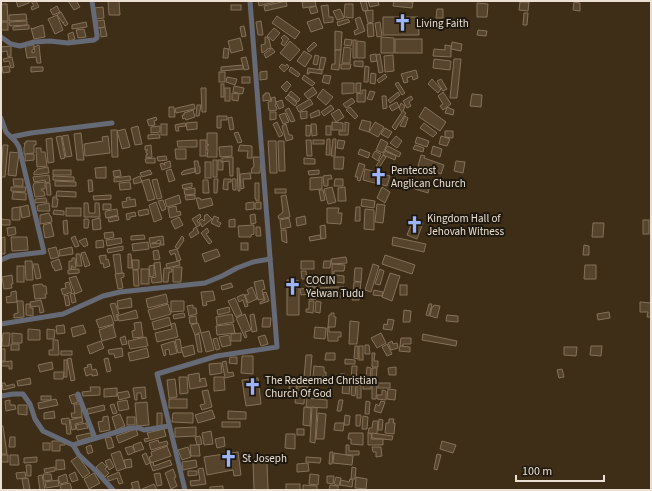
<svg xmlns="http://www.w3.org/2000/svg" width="652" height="491" viewBox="0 0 652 491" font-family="'Source Sans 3',sans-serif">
<rect width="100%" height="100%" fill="#3f2e17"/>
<g fill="#56442d" stroke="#857159">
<path d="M16 1H29V3L18 7Z"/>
<path d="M31 1H36L39 7 32 10 31 7 34 6Z"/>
<path d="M68 1H78L77 2 80 7 74 10Z"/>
<path d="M108 1H119L120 15H109Z"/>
<path d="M258 1H278L259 6Z"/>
<path d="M286 1 287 6 265 11 264 6Z"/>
<path d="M302 1H315L316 6 303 8Z"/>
<path d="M360 1H366L368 10 363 11Z"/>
<path d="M368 1H378L379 5 370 7Z"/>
<path d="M394 1 413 2 412 8 393 6Z"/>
<path d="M520 2H529L528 11 519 10Z"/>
<path d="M574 2 580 3V11L573 10Z"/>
<path d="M477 3 488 4 487 17H477Z"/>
<path d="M1 4H7L8 21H1Z"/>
<path d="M345 4H353V18L344 17Z"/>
<rect x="231" y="5" width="10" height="5"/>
<path d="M328 5 329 17H333V22L324 23 321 6Z"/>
<path d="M57 6 60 12 53 15 50 10Z"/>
<path d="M316 6 318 12 311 14 309 8Z"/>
<path d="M103 7 104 18 95 19 94 8Z"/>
<path d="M340 9 344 18 337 20 333 11Z"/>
<path d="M437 9H443V18H436Z"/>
<path d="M373 10V22L368 23 365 11Z"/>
<path d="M61 12 68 24 65 26 63 23 64 22 63 23 57 15Z"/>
<path d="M524 13H528L527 25H523Z"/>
<path d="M26 14 27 20 9 21V15Z"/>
<path d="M57 15 63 30 55 34 48 19Z"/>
<path d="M277 16 300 32 295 39 272 23Z"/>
<path d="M360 17 365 31 355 35 354 31 358 29 355 19Z"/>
<path d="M383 17H418L419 35H383Z"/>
<path d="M319 18 323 28 311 32 307 22Z"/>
<path d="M348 19 350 22 338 26 337 22Z"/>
<path d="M104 20 105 27 97 28V21Z"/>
<path d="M27 21V25L10 26 9 22Z"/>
<path d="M261 21 263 35H258L256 22Z"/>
<rect x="1" y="22" width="7" height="8"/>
<path d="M86 22 87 27 72 29V25Z"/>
<path d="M380 22 382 36 377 37 375 23Z"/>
<path d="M373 23 374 36 368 37 367 24Z"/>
<path d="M29 25V29L13 30V27Z"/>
<path d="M43 25 45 37 34 39 31 28 34 29V28Z"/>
<path d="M244 26 246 36 242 37 240 27Z"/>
<path d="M105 27 107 36 101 37 100 28Z"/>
<path d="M274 28 280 33 273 41 267 36Z"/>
<path d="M84 29 86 37 78 38 76 30Z"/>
<path d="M478 30 487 31 486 36 477 35Z"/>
<path d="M335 31 342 32 341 50H335Z"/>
<path d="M73 32 75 39 69 41 68 34Z"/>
<path d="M284 35 289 39 284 46 281 44 283 40 281 38Z"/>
<path d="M265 37H267L268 39H269L271 48 267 49V50L262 53 261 45 265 44Z"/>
<path d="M381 37 394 38V53H381Z"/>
<path d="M240 38 243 50 231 53 228 41Z"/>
<path d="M345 39 352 40 351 46 344 45Z"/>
<rect x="395" y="39" width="27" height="14"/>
<rect x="353" y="40" width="3" height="18"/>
<path d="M290 41 300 50 290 61 280 53Z"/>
<path d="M357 41 365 42V58H357Z"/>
<path d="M314 42 317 45 309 52 307 49Z"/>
<path d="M452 42 462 44 461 51 451 49Z"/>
<path d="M34 45V49L32 50V53L35 52 34 47 39 45 41 63H37L36 57 27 58 25 46Z"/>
<path d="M445 45 451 46V57L433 56 434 49 445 50Z"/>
<path d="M11 46V56L8 57 7 51 1 52V47Z"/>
<path d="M344 47 351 48 350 63H342Z"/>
<path d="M224 48 229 49 228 58H223Z"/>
<path d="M272 48 275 52 266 58 264 54Z"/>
<path d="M335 50H341L339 70 331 69 332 64H335Z"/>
<path d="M304 51 312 56 305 67 297 61Z"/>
<path d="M376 54 377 61 371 62 370 55Z"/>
<path d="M380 54 383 72 379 73 376 55Z"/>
<path d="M315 55 319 56 317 65 313 64Z"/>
<path d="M393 55 394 71 385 72 384 56Z"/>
<path d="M12 57 14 67 11 68 9 61 4 62 3 59Z"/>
<path d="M246 57 249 69 244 70 241 58Z"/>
<path d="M321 57 326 58 323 70 319 69Z"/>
<path d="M434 59 451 61 450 70 433 68Z"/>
<path d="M454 59H461L457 98H450Z"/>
<path d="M354 61H363V67L354 66Z"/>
<path d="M282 64 285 66 287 64 289 67 284 72 279 67Z"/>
<path d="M341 64H351L350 69H341Z"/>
<path d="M243 65V69L221 71V67Z"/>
<path d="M9 66 10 72 3 73 2 67Z"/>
<path d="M365 66 369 67 368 82H364Z"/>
<path d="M31 67H43V71L31 72Z"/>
<path d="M291 67 300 74 298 77 289 71Z"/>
<path d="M308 68 322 70V74L309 72V74H307Z"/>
<path d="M416 70 418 78 413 80 412 76 407 78 408 82 404 83 401 74Z"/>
<path d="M267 71V79L260 80V72Z"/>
<rect x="219" y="72" width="6" height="10"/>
<path d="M371 73 376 74 375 84 370 83Z"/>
<path d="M385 74 387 77 379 83 377 80Z"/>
<path d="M304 75 315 83 312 86 302 79Z"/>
<path d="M324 75 331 76 329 84 322 82Z"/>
<path d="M227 77 237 79 235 85 226 82Z"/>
<rect x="242" y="77" width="8" height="6"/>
<path d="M432 79 441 89 438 93 428 84Z"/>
<path d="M441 79 447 89 443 91 437 81Z"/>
<path d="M287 81 291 85 286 92 281 87Z"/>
<path d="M398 82 405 93 402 95 395 84Z"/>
<path d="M342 83H354V93L342 94Z"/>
<path d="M356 83H361L360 93H356Z"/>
<rect x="221" y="84" width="3" height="13"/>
<path d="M234 86 244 88 243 93 242 94 233 92Z"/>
<path d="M313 87 317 93 308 99 304 94Z"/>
<path d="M201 88H206V112H202Z"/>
<rect x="225" y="88" width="5" height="13"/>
<path d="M323 89 333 97 326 105 317 97Z"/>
<path d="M362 90H366L365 102H357V93L362 94Z"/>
<path d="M291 91 300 99 298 102 288 95Z"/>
<path d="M370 91 375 92 372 100 367 99Z"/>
<path d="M398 92 400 95 390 103 388 100Z"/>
<path d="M443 92 451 104 443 110 440 106 443 104 438 96Z"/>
<path d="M232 93 239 94 238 101 232 100Z"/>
<path d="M265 93H269L271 100 263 101V95H265Z"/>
<path d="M472 94 482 95 481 107 470 106Z"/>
<path d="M288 95 297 103 295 106 285 98Z"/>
<path d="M382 96H386L387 108 383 109Z"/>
<path d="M411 96 413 99 409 102 411 106 407 108 403 101Z"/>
<path d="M275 97 276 104 275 105V106H276L277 110 269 111 268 102 272 101 271 98Z"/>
<path d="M352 98 355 102 346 108 343 104Z"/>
<path d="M310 99 313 104 299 112 296 107Z"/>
<path d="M282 100 284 107 279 109 276 102Z"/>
<path d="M397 102 399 107 392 111 389 106Z"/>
<path d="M401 103 405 106 403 111 406 113 395 130 392 127 402 112 399 108Z"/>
<path d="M194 104 195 109 176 113 175 109 177 108Z"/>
<path d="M197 105H201L199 116H196Z"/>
<path d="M331 105 334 109 324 116 321 112Z"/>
<path d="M169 107H174L175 117H169Z"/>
<path d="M350 107 358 116 355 119 346 110Z"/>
<path d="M425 107 446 122 440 131 419 117Z"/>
<path d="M447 107 454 110 453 115 445 113Z"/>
<path d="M289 108 295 121 291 122 285 110Z"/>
<path d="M339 109 344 117 336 122 331 114Z"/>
<path d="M193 110 195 117 186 120 185 118 183 119 182 115H184V113Z"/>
<path d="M319 110 320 115 311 118 310 114Z"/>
<path d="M307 111V118L301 119 300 112Z"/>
<path d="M270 112H276V119L270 120Z"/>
<path d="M285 113 289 122 283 124 279 115Z"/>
<path d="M217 116H227V120H221V128H217Z"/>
<path d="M405 116 408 118 405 127 400 126Z"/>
<path d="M156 117 157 120 154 121 155 125 149 126 147 120Z"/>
<path d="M232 117 234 129 230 130 228 118Z"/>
<path d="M362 120 371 122 369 132 359 129Z"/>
<path d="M197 122V129L187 130 186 123Z"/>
<path d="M277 122 283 135 279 137 273 124Z"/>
<path d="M332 122 343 123V130H332Z"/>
<path d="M345 122 349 123 348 135H339V131H345Z"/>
<path d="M375 122 384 127 378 137 369 132Z"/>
<path d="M185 123 186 126 178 127 179 131H176L175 125Z"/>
<path d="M424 123 437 133 433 137 420 128Z"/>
<rect x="161" y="124" width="6" height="11"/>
<path d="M286 124 289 135H292L293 139 286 141 282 126Z"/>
<path d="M311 124H316L317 135 312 136Z"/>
<path d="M306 125 311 126 310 136H306Z"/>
<path d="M138 126 142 144 135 145 131 128Z"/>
<path d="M160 126V132L151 133V127Z"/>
<rect x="326" y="126" width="5" height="9"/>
<path d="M385 128 392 132 388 138 381 134Z"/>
<path d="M125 129 130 147 122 149 117 131Z"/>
<path d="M111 130H117L118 157H112Z"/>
<path d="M445 131H453V138L445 137Z"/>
<path d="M238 132 242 142 238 143 234 133Z"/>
<path d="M81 133 84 160H77L74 134Z"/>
<path d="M207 133H217V157H207L208 150H207V145H209L207 144Z"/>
<path d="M159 134 160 138 148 139V135Z"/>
<path d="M68 135 72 156 66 157 62 136Z"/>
<path d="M61 136 65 158 61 159 56 137Z"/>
<path d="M108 136 110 153 85 156 84 144 103 141 102 137Z"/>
<path d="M396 136 402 141 397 148 390 143Z"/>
<path d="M441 136 450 139 447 146 439 144Z"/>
<path d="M417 137 429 141 427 147 415 143Z"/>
<path d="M52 138 54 162 48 163 46 139Z"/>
<path d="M327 139H330V155H326Z"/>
<path d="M333 139H336L335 156H331Z"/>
<path d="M381 139 388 143 383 153 376 150Z"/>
<path d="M197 140V147H178L177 141Z"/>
<rect x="200" y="140" width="6" height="16"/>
<path d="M306 140H311L312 156H307Z"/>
<rect x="313" y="140" width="11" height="4"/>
<path d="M338 140 345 141 343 149 337 148Z"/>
<path d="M26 141H36V145H34V153L24 154V147L25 146 24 143H26Z"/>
<path d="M268 141H276L277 173H270Z"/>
<path d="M278 141H284L285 171H279Z"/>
<path d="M3 145H8L5 177H1Z"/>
<path d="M151 145 152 157 146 158V155L148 154 146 153V151L148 150H145V146Z"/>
<path d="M240 145 252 146V158H247L248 151H238Z"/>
<path d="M415 145 424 148 423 152 413 149Z"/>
<path d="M232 146V156L220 157 219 147Z"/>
<path d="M388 146 401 153 399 157 385 150Z"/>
<path d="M433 146 442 149 440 157 431 154Z"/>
<path d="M36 148H41V152H45L47 166 37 167Z"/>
<path d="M175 149H186V159H176Z"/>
<path d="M360 149 370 153 368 158 358 154Z"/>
<path d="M375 151 381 154 378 161 372 157Z"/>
<path d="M385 151 396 156 395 160 383 155Z"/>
<path d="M10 152 19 153 16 176 8 175Z"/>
<path d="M25 154H34V160L25 161Z"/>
<path d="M383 155 386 157 379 168 376 166Z"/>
<path d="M421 155 425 156 424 158 444 165 441 174 418 166Z"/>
<path d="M166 156 167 160 158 161 157 157Z"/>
<path d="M233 157V176H230L229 161 222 162V158Z"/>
<path d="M253 157H261L260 173H251L252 168H253L254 165Z"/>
<path d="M334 157H344L343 169H334Z"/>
<path d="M155 158V163H146L145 159Z"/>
<path d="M304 158 315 159V164H304Z"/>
<rect x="213" y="160" width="4" height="17"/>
<path d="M218 160H221V162H223V170H218Z"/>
<path d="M170 161 171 167 162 170 160 164 163 163 164 165H165L164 163Z"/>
<path d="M194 161H198L199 167H200V173L196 174Z"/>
<path d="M456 161 465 162 463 173 454 171Z"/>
<rect x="205" y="162" width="6" height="16"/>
<path d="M359 163 365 165 360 181 357 180 358 177H355Z"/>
<path d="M48 167 49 173 34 175V172L37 170V169Z"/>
<path d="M106 167V178H96L95 168Z"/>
<path d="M194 168 195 172 182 175 181 173 183 172V171Z"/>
<path d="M237 168H239L240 191H238Z"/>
<path d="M171 169 175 180 169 182 166 171Z"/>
<path d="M365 169 390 176 387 186 363 180Z"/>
<rect x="53" y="170" width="18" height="5"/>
<path d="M120 170 121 176 114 177 113 171Z"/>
<path d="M150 170 152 174 142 177 140 173Z"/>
<path d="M319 170V174L309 175 308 171Z"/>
<path d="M250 173 251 179H243L244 188 241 189 240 174Z"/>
<path d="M49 175 50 182 46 183 45 180 34 182 33 177Z"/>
<path d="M331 175 332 179H328V186H324L323 176Z"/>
<path d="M53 176 74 177V181L53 180Z"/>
<path d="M130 176 131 180 114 182V178Z"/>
<path d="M140 176 142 182 134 184 133 179Z"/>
<path d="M322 177V189L310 190V178Z"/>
<path d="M13 179H23V186H14Z"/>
<path d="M149 179 155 199 148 201 142 181Z"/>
<path d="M157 179 162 198 157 199 152 180Z"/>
<path d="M214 179H218L217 193H214Z"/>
<path d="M224 179H231V182H228V190L223 189Z"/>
<path d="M232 179H236V190H233Z"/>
<path d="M335 179H343V186H334Z"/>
<path d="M88 180H92L93 191 89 192Z"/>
<path d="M203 180H208L209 193H203Z"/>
<path d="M414 180 430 185 428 193 412 188Z"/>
<path d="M55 181 76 182V186H55Z"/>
<path d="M45 182V189H41L42 191H44L45 196 35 197 33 186 34 183Z"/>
<path d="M130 182 131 189 120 190 119 183Z"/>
<path d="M46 183H50L51 195H47Z"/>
<path d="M192 183V187L183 189 182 185Z"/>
<path d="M255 183H259V201H256V199H255Z"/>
<path d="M11 187H26L25 192 11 191Z"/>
<path d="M332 187 336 202 328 204 324 189Z"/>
<path d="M345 187 346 201H338V188Z"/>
<path d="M382 187 390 192 385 203 377 198Z"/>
<path d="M195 188V194L185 195 184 190Z"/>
<rect x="275" y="189" width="11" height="4"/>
<path d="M319 190H323L325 200 321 201Z"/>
<path d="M57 191 76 192V197L56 196Z"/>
<path d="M13 192 26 193V200L12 199Z"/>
<path d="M111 195V199L94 200 93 196Z"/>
<path d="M179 195 181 203 167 207 165 200Z"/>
<path d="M195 195V199L186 200 185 196Z"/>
<path d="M286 195 290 217 279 219 278 216 283 212 281 196Z"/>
<path d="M53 197H57L56 199H58L57 207H52Z"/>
<path d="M130 197V200L135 199 136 206 123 208 122 202 127 201 126 198Z"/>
<path d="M46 198 47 202 35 203V199Z"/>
<path d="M196 198H200L201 200 211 198 213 205 199 209Z"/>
<path d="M362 199 375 201 374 208 361 206Z"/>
<path d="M163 200 166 209 162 211 158 201Z"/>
<path d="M156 202 162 219 154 222 149 205Z"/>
<path d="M254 202V209L246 210V203Z"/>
<path d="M261 202V209H255V203Z"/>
<path d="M49 203 50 211H38L37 206 39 205Z"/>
<path d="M84 203H88L89 213H95V203H99L100 217H84Z"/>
<path d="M103 204H111V209L103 210Z"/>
<path d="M377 204 385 205 383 223 375 222Z"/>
<path d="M28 205 30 216 22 218 20 207Z"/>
<path d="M176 206 177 212 180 211 181 215 170 218 168 208Z"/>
<path d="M20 207V220H12V208Z"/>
<path d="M356 207H360V221H355Z"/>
<rect x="66" y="208" width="15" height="8"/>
<path d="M327 208H339L338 213H342L341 224 327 223Z"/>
<path d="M117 209 118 215 106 218 105 213 106 211Z"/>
<path d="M148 209 149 214 139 216 138 211Z"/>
<path d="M365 209 374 210V230L364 229Z"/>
<path d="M54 210 64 211V215L53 214Z"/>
<path d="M135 212 136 216 130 217V219L127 220 126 214Z"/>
<path d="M49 213 50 216H51L52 222 40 224V215Z"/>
<path d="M200 214 201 217 197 221 200 225 197 227 192 219Z"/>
<path d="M207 214 212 219 202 227 199 221 202 219 204 221 205 220 204 218 205 217 204 216Z"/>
<path d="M255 214 256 223 251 224 250 215Z"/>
<path d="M118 216 119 220 109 222 108 218Z"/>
<path d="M214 216 219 218 217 221 221 223 219 227 211 223Z"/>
<path d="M305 216 306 224 297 226 296 218Z"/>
<path d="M179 217 183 225 175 229 171 221Z"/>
<path d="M100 218 101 229 93 230 92 220Z"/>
<path d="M289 218 291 227 281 229 280 220Z"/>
<path d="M1 219 10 220V225H1Z"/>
<path d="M84 219H88L89 221 88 228H84Z"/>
<path d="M235 219V227H229V220Z"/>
<path d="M67 220 68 234H64L63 221Z"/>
<path d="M413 220 423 223 417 239 407 235Z"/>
<rect x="643" y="220" width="6" height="14"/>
<path d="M51 223 54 236 45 238 43 227 44 226 43 225Z"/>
<path d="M593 223H604L603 237H592Z"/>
<path d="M254 225V234L251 235V237H239L238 226Z"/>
<path d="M325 225 326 238 321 239 320 226Z"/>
<path d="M15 227 16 234 8 236 7 228Z"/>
<path d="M196 227 199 233 191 238 189 234 194 230 193 229Z"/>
<path d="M256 227H260L261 236H256Z"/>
<path d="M207 228 209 232 206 234 212 242 209 244 201 233Z"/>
<path d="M281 230H286L287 243 282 241Z"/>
<path d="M113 232 114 237 105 239 104 233Z"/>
<path d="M144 235 145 239 131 240V236Z"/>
<path d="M320 235 321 239 310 241 309 237Z"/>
<path d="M75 236 79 246 75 247 71 238Z"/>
<path d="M163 236 164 245H161L160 240 157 241V242L152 243V244L160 243V246L151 248 149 238Z"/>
<path d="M182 236 184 238 183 240H184L178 249 175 247Z"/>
<path d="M5 237V254H1V238Z"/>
<path d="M11 237H27L28 250 12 251Z"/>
<path d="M393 237 426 244 424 252 392 245Z"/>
<path d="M86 238 88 245 84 247 79 241Z"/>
<path d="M121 238 122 243 107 246 106 240Z"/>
<path d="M103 240 104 247 96 248V241Z"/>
<path d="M148 242 149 249 133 251 132 244Z"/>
<rect x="241" y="243" width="7" height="7"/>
<path d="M584 245 589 246V255H583Z"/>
<path d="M123 246V250L108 253 107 249Z"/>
<path d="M56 247 59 257 51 259 48 249Z"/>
<path d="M72 247 73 254 60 256 59 250Z"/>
<path d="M177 249 181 260 177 261 175 253 171 255 169 251Z"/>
<path d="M217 249 220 256 205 262 202 254Z"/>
<path d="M158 250 160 259 154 260 153 251Z"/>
<path d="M85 252 90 265 85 267 81 253Z"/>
<path d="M76 254H80L82 266H77Z"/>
<path d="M120 254 122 273 116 274 113 255Z"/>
<path d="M128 254H131L132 268H128Z"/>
<path d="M106 255V260L108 259 110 266 104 268 103 263 101 264 99 256Z"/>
<path d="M385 255 415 265 412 274 382 264Z"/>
<path d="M346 257 347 263 332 264 331 259Z"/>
<path d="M72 258H75L76 268H73V266H71L72 269H69V261H72Z"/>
<path d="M59 259 62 269 55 271 54 268H53L51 262Z"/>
<path d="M132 260H139V269L133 270Z"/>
<path d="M25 261H32L33 280H26Z"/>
<path d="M179 261 180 265 167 268 166 264Z"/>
<rect x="301" y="261" width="13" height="8"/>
<path d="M324 261H331L330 268H323Z"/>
<path d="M160 262 162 282 152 283 151 278 156 277 154 263Z"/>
<path d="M33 264H38L41 278 36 279Z"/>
<path d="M332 264 345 265 344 271H334V274H332Z"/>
<path d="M373 264 379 266 371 292 365 290Z"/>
<path d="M154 265V276L150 277 149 266Z"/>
<path d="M585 265H596V279H584Z"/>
<rect x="17" y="266" width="7" height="16"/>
<path d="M173 267H182L181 282H173Z"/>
<path d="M164 268 172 269V272H169L168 282H163Z"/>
<path d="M355 268H362L361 282 354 281Z"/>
<path d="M79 269V273L68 274V270Z"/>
<rect x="141" y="269" width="8" height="15"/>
<path d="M380 269 384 271 380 285 375 284Z"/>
<path d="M133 270H138L139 286H134Z"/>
<path d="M301 271H306L307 279H302Z"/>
<path d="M124 273V277L121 278 123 288 118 289 115 274Z"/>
<path d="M390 273 400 276 392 301 382 297Z"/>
<path d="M12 275 13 284H11L12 288 4 289 2 277Z"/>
<path d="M335 275 344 276V283L334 282Z"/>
<path d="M76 276 82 291 75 294 69 278Z"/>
<path d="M318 278H328L327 285H318Z"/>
<path d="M263 280 265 289 262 290 264 299 258 300 254 282Z"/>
<path d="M287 280 299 281V315H287Z"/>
<path d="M306 280H317L316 287 306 286Z"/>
<path d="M69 282 72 292 63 295 61 289 66 288 65 283Z"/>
<path d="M354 282H361L359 300H352Z"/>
<path d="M231 283 233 287 222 290 221 286Z"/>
<path d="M42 284 43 286H46L47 294H45L46 298 35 299 33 285Z"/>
<rect x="400" y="285" width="7" height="10"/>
<path d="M252 287 257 299 248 303 245 295 249 294 247 290Z"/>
<path d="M315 287 316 299 309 300V294L301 295 300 289Z"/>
<path d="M335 287H344V297H319V288Z"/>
<path d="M374 290 383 292 382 296 373 295Z"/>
<path d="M16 291 17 302 7 303 6 297 11 296V292Z"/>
<path d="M213 291 215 300 206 302 207 305 203 306 201 292Z"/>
<path d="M266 292 269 301 260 304V302L265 300 263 293Z"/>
<path d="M74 293 76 302 72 303 70 294Z"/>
<path d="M166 294 168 303 148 308 146 299Z"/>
<path d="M244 294 248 306 245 307 243 300 239 302 237 297Z"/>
<path d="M68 295 70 305 66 306 64 296Z"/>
<path d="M131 298 132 307 118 309 117 301Z"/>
<path d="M235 298 242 314 236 317 228 301Z"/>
<path d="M41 300 44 312 40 313 39 306 31 307 30 302Z"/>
<path d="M17 301H23L24 317 14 318V314L18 313Z"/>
<path d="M171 301H184V311L171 312Z"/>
<path d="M309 301H314L313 313 306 312V309H309Z"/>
<path d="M316 301 321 302 320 313 315 312Z"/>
<path d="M640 302 651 303V317H647L648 312H640Z"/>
<path d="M115 303 119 314 116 315 118 320 115 321 110 304Z"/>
<path d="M26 304H30V308H33V316L26 315Z"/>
<path d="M168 304 171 314 151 320 148 310Z"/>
<path d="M429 304H432L429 316 426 315Z"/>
<path d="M193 305V308H196L197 314 189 316 187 306Z"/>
<path d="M434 305 440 306 437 318 430 316 432 307H433Z"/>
<path d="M229 307 230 312 218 315 217 310Z"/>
<path d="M136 310 138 318 119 321 117 316Z"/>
<path d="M404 310 411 311 410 322H403Z"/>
<path d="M609 312 610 318 598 320 597 314Z"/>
<path d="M184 313 185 317 174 319 173 315Z"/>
<path d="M331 313H334V317H336L335 327H328L329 315H331Z"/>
<path d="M232 314 234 322 217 325 216 317Z"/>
<path d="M245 314 251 330 245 332 247 337 245 338 236 318Z"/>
<path d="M254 314 257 331 252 332 250 315Z"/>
<path d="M111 315 114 324 99 328 96 320Z"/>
<path d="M447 315 458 316V322L446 321Z"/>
<path d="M196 316 197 323 190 324 189 317Z"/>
<path d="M169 317 171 325 154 330 152 322Z"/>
<path d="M263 318H271L270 327H262Z"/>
<path d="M388 319 394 320 392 330 383 329 384 324 387 325Z"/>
<path d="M350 321 359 322 357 344H349Z"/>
<path d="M141 322 143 337 133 338 132 331 135 330 134 323Z"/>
<path d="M175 323 178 337 157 342 155 333 172 329 171 324Z"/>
<path d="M198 323 201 332 195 335 191 325Z"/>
<path d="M233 324 235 333 217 335 216 326Z"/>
<path d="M64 325 65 333 57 334 56 326Z"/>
<path d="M83 325 86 333 73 337 71 328Z"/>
<path d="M113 325 116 337 102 341 99 330Z"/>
<path d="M315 327 326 328 325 339 314 338Z"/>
<path d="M329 327V332H341V337H338V341H328L327 328Z"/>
<path d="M28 329 40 330V340H28Z"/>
<path d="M47 329 55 330 54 339H47Z"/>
<path d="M209 331 214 350 206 352 201 333Z"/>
<path d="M3 333H10L9 346H2Z"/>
<path d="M12 333 22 334V343H12Z"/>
<path d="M241 333V341H231V334Z"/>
<path d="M381 333 386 343 377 348 371 338Z"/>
<path d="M199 334 202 352H198L195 335Z"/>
<path d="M423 334 457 341 456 346 422 340Z"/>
<path d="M229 335 231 345 222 347 219 337Z"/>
<path d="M265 335 268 344 261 346 258 337Z"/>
<path d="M125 336 127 344 122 345 120 338Z"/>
<path d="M146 337 148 346 130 349 128 341Z"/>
<path d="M217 338 220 349 216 350 213 339Z"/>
<path d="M401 338H411V344H403V346H400Z"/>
<path d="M180 339 182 352 178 353 175 340Z"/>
<path d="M53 340H58L59 355H49V350H53Z"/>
<path d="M101 341 104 348 90 354 87 346Z"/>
<path d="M174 341 177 353 170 355 169 349 165 350 166 355 164 356 161 345Z"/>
<path d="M392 341 393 344 397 343 398 348 391 350 388 343Z"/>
<rect x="11" y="344" width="8" height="6"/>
<path d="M387 344 392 354 387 356 382 347Z"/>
<path d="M193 345 195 354 184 357 181 348Z"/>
<path d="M365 345H369L370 354H365Z"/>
<path d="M355 346H358V359L354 358Z"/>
<rect x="359" y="346" width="4" height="14"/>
<path d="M400 346 410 347V352L399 351Z"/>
<path d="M591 346H602L601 356 590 355Z"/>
<path d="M564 347H577L576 356 564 355Z"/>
<path d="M122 348 123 356 115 358 114 354H109L108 350Z"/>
<path d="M147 348 149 357 130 361 128 353Z"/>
<rect x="1" y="349" width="4" height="12"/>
<rect x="61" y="351" width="11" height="4"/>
<path d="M326 353H335V360H325Z"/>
<path d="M372 353H375L374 361H378V367H372Z"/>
<path d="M306 355H312L310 379 304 378Z"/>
<path d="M242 356H253V374L241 373Z"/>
<path d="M230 357H237V364L229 363Z"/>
<path d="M71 358 75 380 71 381 67 359Z"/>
<path d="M108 358 111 371 107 372 104 359Z"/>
<path d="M345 359 355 360V364H345Z"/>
<rect x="64" y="360" width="3" height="17"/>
<path d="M12 361V369H9V366H1V362Z"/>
<path d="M226 361 228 373 233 372 234 376 225 378 222 362Z"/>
<path d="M52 362 53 369 40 372 38 365Z"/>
<path d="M221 363 222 373 210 375 209 364Z"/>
<path d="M91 364 92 370 96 369 98 375 92 376V374L86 376 84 368 88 367 87 365Z"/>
<path d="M314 366 324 367V372H326V377L323 376V378L313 377Z"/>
<path d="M352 366H357L356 382H351Z"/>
<path d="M367 367 371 368 370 378 366 377Z"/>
<path d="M396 367V375H389L388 368Z"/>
<path d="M372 368H377L376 382H372Z"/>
<path d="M562 369 564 377 559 378 557 370Z"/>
<path d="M54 372H64L63 379H54Z"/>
<path d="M199 373 200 382V379L205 378 207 386 190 389 188 375Z"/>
<path d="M340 374H345L344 383 340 382Z"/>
<path d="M179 377H187L188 393 180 394Z"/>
<path d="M214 377H224L225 390 214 391Z"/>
<path d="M30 378 31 384 18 386 17 381Z"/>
<path d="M258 378 261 404 246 406 242 380Z"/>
<path d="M175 379 177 397 169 398 167 380Z"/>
<path d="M290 381H297L296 390 289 389Z"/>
<path d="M2 383H5L6 386 14 384 15 387 3 390Z"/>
<path d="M372 383H377L376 399H372Z"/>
<rect x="378" y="383" width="12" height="5"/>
<path d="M343 384 350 385 349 394 342 393Z"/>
<path d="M352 384 356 385 355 396 351 395Z"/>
<rect x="363" y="384" width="8" height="5"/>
<rect x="357" y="385" width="4" height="13"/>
<path d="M297 386 308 387V395H306V391H297Z"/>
<path d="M90 387H100V395L83 396 82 392 91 391Z"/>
<path d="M145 387 146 398 142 399 141 393H137V400H135L133 388Z"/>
<path d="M117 388V396L104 397V389Z"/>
<path d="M388 389 396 390 395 400 387 399Z"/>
<path d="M208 390 212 407 202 410 200 405 205 404 202 391Z"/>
<path d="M382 390 386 391V400L377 399V395H382Z"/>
<path d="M128 391 130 397 119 400 117 393Z"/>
<path d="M296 391H305L304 404 295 403Z"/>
<path d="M75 394 78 402 72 404 69 396Z"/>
<rect x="41" y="396" width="10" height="4"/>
<path d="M307 398 327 400V408L306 407Z"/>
<path d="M56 399 58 405 39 409 38 403Z"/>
<rect x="169" y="399" width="18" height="9"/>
<path d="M10 400V405H15L16 409 6 411 5 401Z"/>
<path d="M127 400 129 409 119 411 117 402Z"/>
<path d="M339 400H343L341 411H337Z"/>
<path d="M366 401 370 402 369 414H365Z"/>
<path d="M381 401 385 402 381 413 374 411 376 404 379 406Z"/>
<path d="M147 402 149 425 137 426 135 403Z"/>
<path d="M74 404H81L82 417 72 418 71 413H75Z"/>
<path d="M114 404 117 413 113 414 110 405Z"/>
<path d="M18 405H27V415L18 414Z"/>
<path d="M104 405 105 410 88 414 87 409Z"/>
<path d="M304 407 311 408 310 426 303 425Z"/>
<path d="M312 407 317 408 315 443 310 442Z"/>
<path d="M212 410 215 418 198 423 195 415Z"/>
<path d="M54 411 55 418 44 419V413Z"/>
<path d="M228 411 246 412V419H228Z"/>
<path d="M157 413H162V426L157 427Z"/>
<path d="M173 413H193V423L172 422Z"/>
<path d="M318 413 326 414 324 439H316Z"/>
<path d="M120 414 125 426 116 430 112 417Z"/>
<path d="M345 415 350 416 349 425H344Z"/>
<path d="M356 415H361L360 426H356Z"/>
<path d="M108 416 110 430 100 432 98 422 103 421V417Z"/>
<path d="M363 416 368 417 367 429H362Z"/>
<path d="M82 417 83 422 75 424 76 429 72 430 70 420Z"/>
<rect x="127" y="417" width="8" height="8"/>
<path d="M69 418 71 434H67L66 424H62L61 419Z"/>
<path d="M379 419 383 420 382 430H378Z"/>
<path d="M389 419H394L393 423H395L394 434 385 433 386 423H389Z"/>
<path d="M373 421H378L377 434 368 433 369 428H372Z"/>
<rect x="222" y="422" width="18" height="5"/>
<path d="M86 423 88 428 77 430 76 425Z"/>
<path d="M335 423H344L343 431 334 430Z"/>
<path d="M1 426H3L7 454H1Z"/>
<path d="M196 427V436L175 437V428Z"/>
<path d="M136 429 138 435 119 443 116 436Z"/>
<path d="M164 429 166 436 145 442 144 439 149 438 147 433Z"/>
<rect x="297" y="429" width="7" height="6"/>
<path d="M211 431 213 444 204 445 202 433Z"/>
<path d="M90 433 92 437 78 441 76 436Z"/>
<path d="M349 433H363V445L351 444V439H348Z"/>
<path d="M368 433 372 434 371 439H383V445H368Z"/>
<path d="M372 433 393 436 392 440 372 438Z"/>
<path d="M286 434H295V449L285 448Z"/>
<path d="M200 436 202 444 197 445 195 437Z"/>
<path d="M10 437H15V447H9Z"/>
<path d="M111 437 114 447 108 449 105 438Z"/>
<path d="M224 437 225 446 217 448 215 439Z"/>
<path d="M158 440 159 443 167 441 168 445 151 450 149 443Z"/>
<path d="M52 441H65V445H60V451H52Z"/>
<path d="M442 441 456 445 453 453 440 449Z"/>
<path d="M141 442 144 449 135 452 133 445Z"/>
<rect x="43" y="443" width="7" height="7"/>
<path d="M91 445 93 452 88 454 86 447Z"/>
<path d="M190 445H199L200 456H191Z"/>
<path d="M346 445H349V451H359V455H346Z"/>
<path d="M132 446 135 452 128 455 125 448Z"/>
<path d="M167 446 171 456 151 463 149 457 152 456 151 452Z"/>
<path d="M188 447 191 457 182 460 178 450Z"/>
<path d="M372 447H381L382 456 376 457V452H373Z"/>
<path d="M120 451 126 468 117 471 111 454Z"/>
<path d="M238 452 241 475 234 476 233 470 207 475 204 457Z"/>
<path d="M330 452H333L332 464H329Z"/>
<path d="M146 453 150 463 146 465 142 455Z"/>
<path d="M334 453 353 456 352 465 333 463Z"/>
<path d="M437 454 441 455 437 470 434 469Z"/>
<rect x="1" y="455" width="7" height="7"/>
<path d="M10 455H18L19 465H10Z"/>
<path d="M78 456 90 473 83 478 71 461Z"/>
<path d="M37 457V462L24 463V458Z"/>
<path d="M306 457 321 458 320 463 306 462Z"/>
<path d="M110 459 114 467 109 470 105 461Z"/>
<path d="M131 459 132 467 126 468 124 460Z"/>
<path d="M56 460H64L65 469 56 470Z"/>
<path d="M170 460 172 465 153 471 150 463 153 462 154 466Z"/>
<path d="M196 460 197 467 183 470 182 462Z"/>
<path d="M102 462 107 467 105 469 109 473 105 477 96 467Z"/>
<path d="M253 462H267L268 490H254Z"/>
<path d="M308 463 309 471 297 472V464Z"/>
<path d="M26 465H31V476H27Z"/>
<path d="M55 467V471L45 473 44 469Z"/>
<path d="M352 467 356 468 355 479H351Z"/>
<path d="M203 468 206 484 191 486 190 481 200 480 198 469Z"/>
<path d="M173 469 176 477 174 478 177 486 171 489 165 473Z"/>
<path d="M188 471H197V475L188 476Z"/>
<path d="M25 472 26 478 17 479 16 473Z"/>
<path d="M75 472 78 480 72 482 69 475Z"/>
<path d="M119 472 123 483 119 484 117 478 109 481 107 477Z"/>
<path d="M94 473 100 483 89 489 84 479Z"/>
<path d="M160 473 162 485 157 486 154 474Z"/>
<path d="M43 474H51L52 480 44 481Z"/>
<path d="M66 474 68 482 60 484 58 477Z"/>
<path d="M310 474 319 475 318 485 309 484Z"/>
<path d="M42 475 45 490H40L38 476Z"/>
<path d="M327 476H334L333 484 327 483Z"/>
<path d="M336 477 341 478 339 486 334 484Z"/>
<path d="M356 477 367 479 366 489 355 488Z"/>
<path d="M28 478 30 490H24L22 479Z"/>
<path d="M350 479 353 480 352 487 340 485 341 480 349 482Z"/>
<path d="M58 480 59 486 46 488 45 482Z"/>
<path d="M138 481 140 490H130L133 488 131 483Z"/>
<path d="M70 483 72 490H61L60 485Z"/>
<path d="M154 484 157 490H142V489Z"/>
<rect x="286" y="484" width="14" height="6"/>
<path d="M303 485 317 486V490H303Z"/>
<path d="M330 485 338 486V490H329Z"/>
<path d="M223 486V490H210V487Z"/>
</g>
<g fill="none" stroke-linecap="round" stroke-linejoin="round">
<g stroke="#656a76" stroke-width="5">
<path d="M1 37 11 44 20 46 34 42 50 41 68 43 94 40 97 38V35L92 1"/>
<path d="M1 118 6 132 16 142 19 147 44 252 10 256 1 260"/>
<path d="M11 137 31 133 112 123"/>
<path d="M1 324 63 314 103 296 120 292 205 283 222 276 237 268 253 262 270 259"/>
<path d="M78 394 95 438"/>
<path d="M1 396 13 394H23L30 404 35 419 43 431 73 445 79 455 97 472 113 490"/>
<path d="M73 445 130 428H139L144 430 169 426"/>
<path d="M185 490 157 374 217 356 277 347 250 1"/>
</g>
</g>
<defs>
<symbol id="church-bare" viewBox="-9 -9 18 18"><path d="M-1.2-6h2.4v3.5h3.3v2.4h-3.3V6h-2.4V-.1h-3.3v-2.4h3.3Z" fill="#9cb4fd" stroke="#1f180e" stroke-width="2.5" paint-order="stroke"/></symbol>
</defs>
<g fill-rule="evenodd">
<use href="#church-bare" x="390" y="10" width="25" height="25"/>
<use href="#church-bare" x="366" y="164" width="25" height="25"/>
<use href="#church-bare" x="402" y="212" width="25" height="25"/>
<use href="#church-bare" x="280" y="274" width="25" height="25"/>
<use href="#church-bare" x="240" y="374" width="25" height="25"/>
<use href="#church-bare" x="216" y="446" width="25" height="25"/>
</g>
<g text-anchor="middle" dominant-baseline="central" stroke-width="4" stroke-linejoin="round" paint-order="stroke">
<g font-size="11" fill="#ebe0d3" stroke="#1f180e" text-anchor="start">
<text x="416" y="23">Living Faith</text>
<text x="391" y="170">Pentecost<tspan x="391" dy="13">Anglican Church</tspan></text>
<text x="427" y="218">Kingdom Hall of<tspan x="427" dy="13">Jehovah Witness</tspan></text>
<text x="306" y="280">COCIN<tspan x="306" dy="13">Yelwan Tudu</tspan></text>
<text x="265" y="380">The Redeemed Christian<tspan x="265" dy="13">Church Of God</tspan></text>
<text x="242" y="458">St Joseph</text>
</g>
</g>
<rect width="652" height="491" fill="none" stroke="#ebe0d3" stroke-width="4"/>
<path d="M516 475v6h88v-6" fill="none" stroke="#ebe0d3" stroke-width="2"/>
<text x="522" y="475" font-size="12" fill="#ebe0d3" stroke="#1f180e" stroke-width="3" paint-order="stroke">100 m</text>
</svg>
